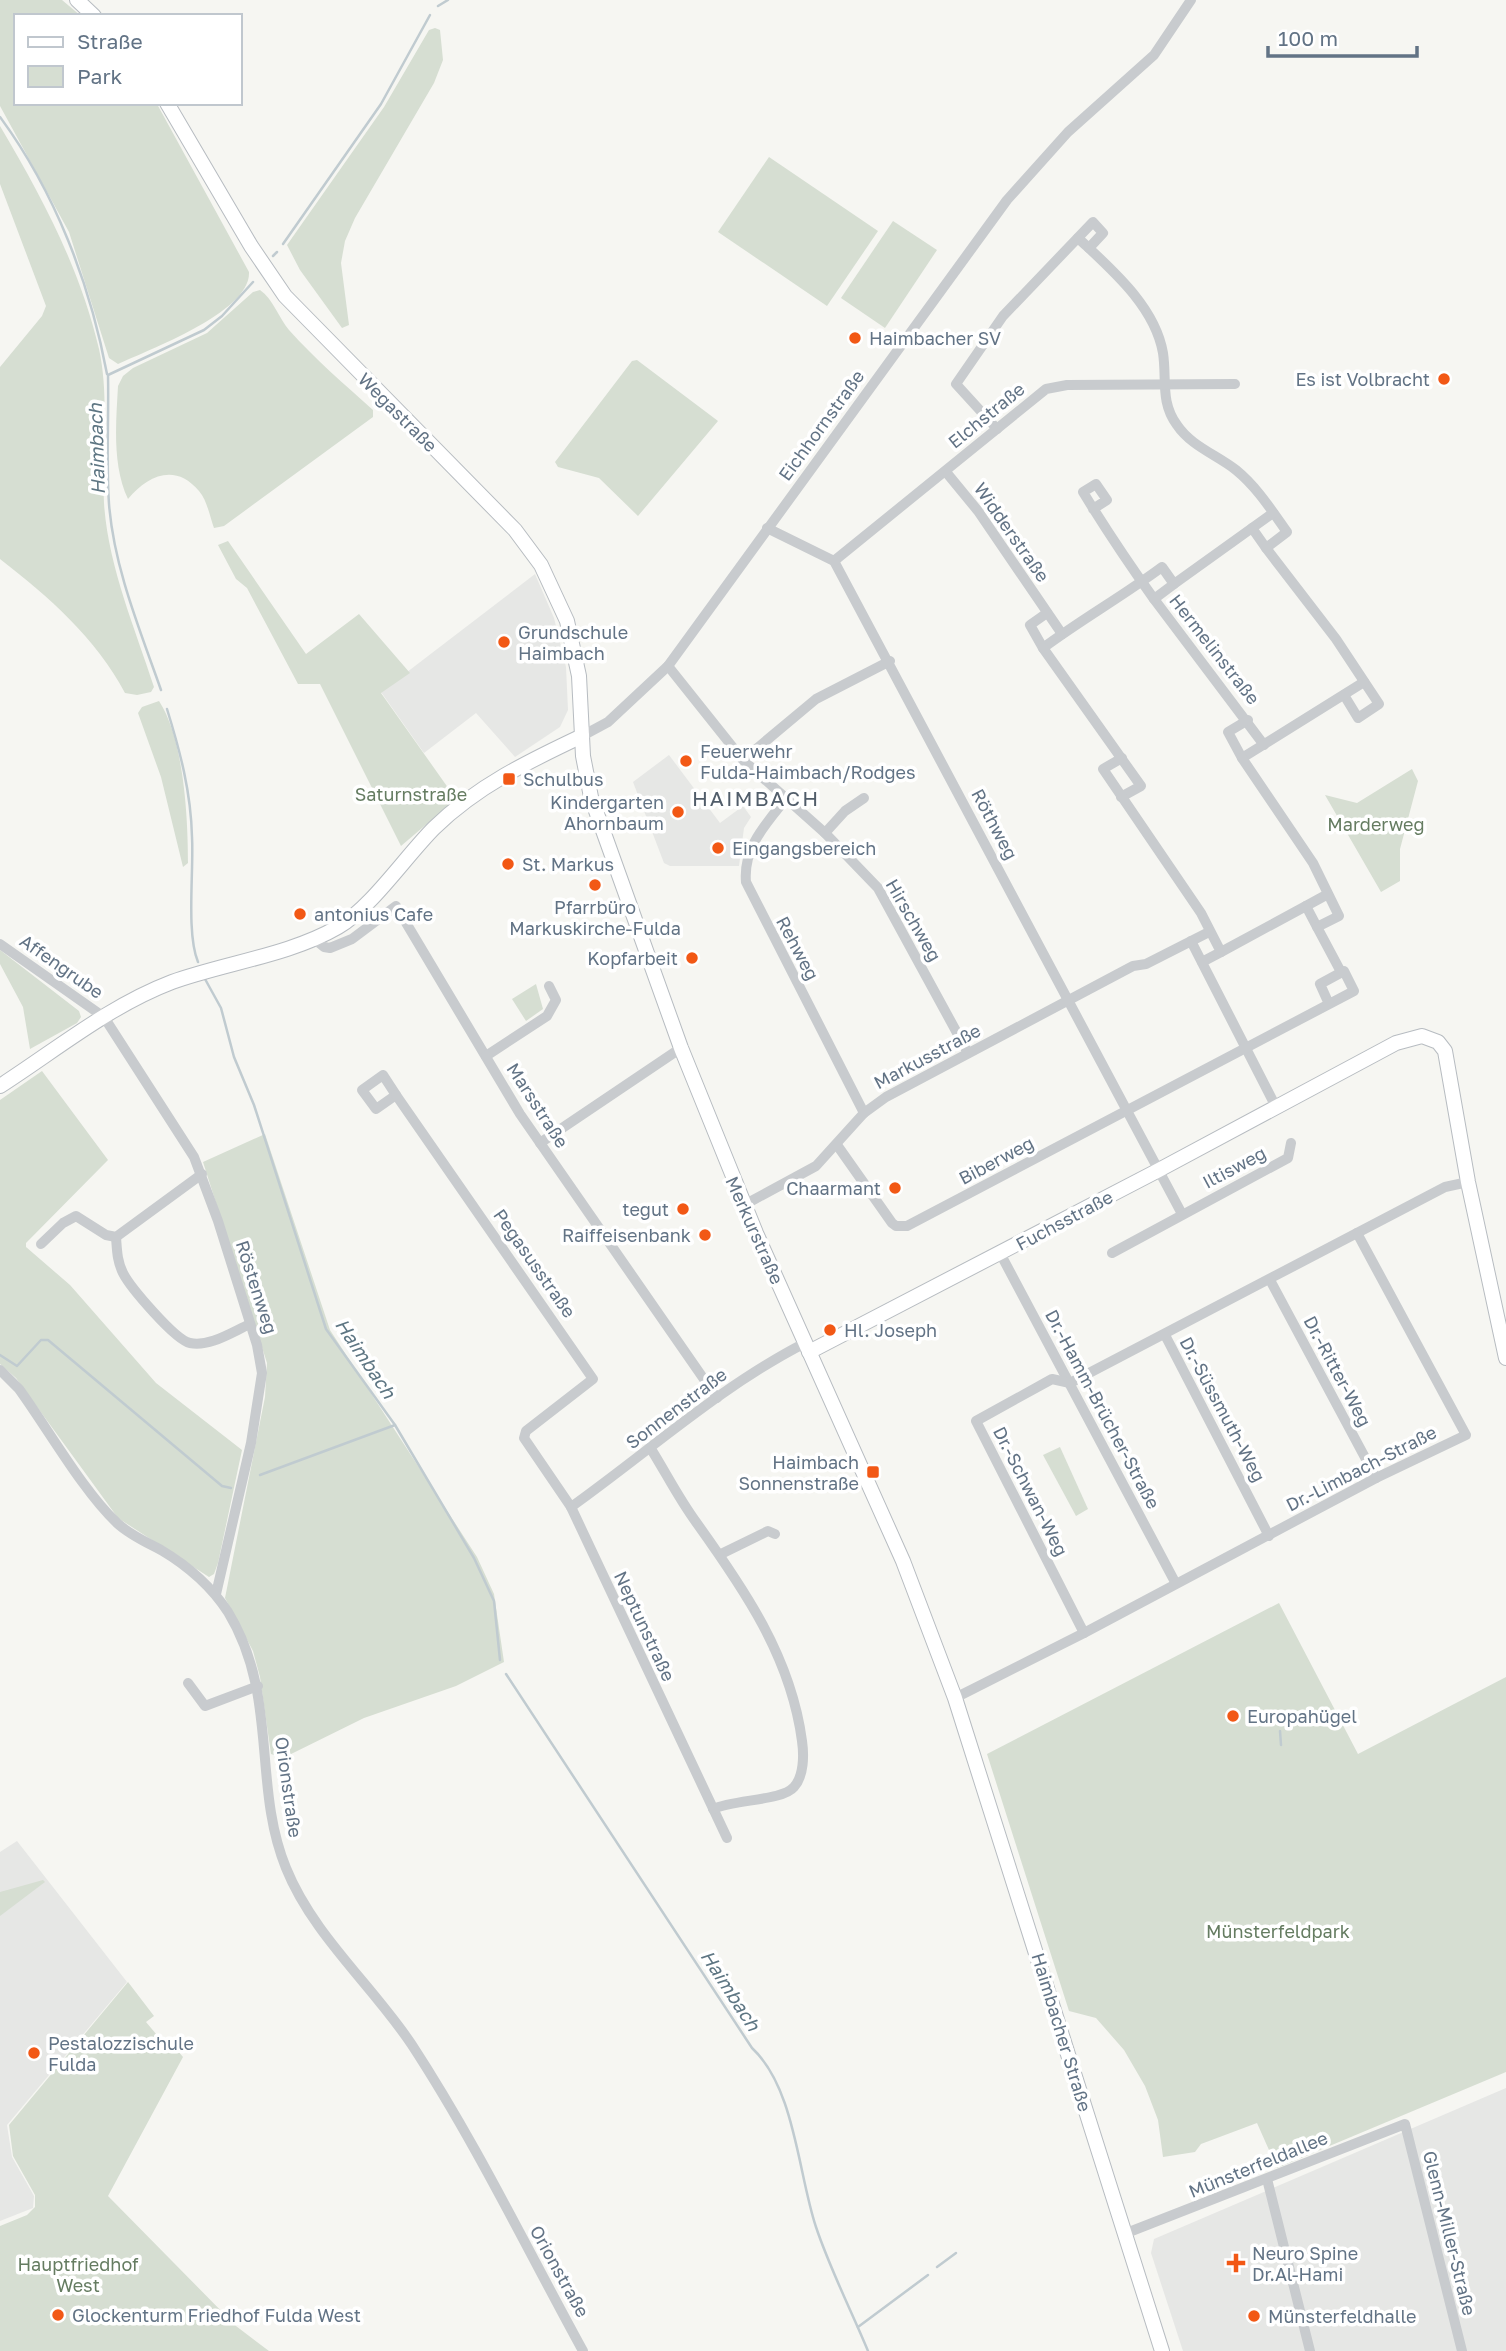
<svg xmlns="http://www.w3.org/2000/svg" width="1506" height="2351" viewBox="0 0 1506 2351" font-family="'Golos Text',sans-serif">
<rect width="100%" height="100%" fill="#f6f6f2"/>
<g fill="#e6e7e5">
<path d="M535 574 554 618 566 667 568 710 560 727 515 757 476 713 424 753 381 692Z"/>
<path d="M669 755 720 823 743 806 751 817 744 828 739 866H670L664 863 633 782Z"/>
<path d="M17 1841 127 1982 7 2125 12 2157 34 2196 33 2208 0 2221V1852Z"/>
<path d="M1506 2088V2351H1183L1151 2253 1154 2239Z"/>
</g>
<g fill="#d6ded2">
<path d="M0 0H62L81 16H16V103L157 104 249 272C251 312 148 350 118 364L109 358 69 232 0 106Z"/>
<path d="M435 28 440 30 443 60 434 83 355 218 345 241 341 263 349 325 342 328 300 270 287 245 384 107 429 30Z"/>
<path d="M0 126C42 197 80 268 99 349 110 399 101 452 104 503 108 566 135 628 154 687L151 692 137 695 125 693C96 638 49 597 0 559V367L42 316 46 306 0 184Z"/>
<path d="M769 157 878 231 827 306 718 232Z"/>
<path d="M893 221 937 250 885 328 841 298Z"/>
<path d="M260 290C273 299 279 318 289 330 315 359 344 384 373 410V417L224 526 214 528C210 517 207 500 199 491 175 462 147 476 128 499 112 465 116 423 118 386L123 376 133 368 207 333 253 292Z"/>
<path d="M637 360 718 421 638 516 599 478 558 467 555 462 632 361Z"/>
<path d="M228 541 306 654 359 614 410 673 381 693 456 799 401 846 320 684H298L247 588 236 579 218 545Z"/>
<path d="M159 701C184 739 188 818 188 863L183 867 161 777 138 713 142 707Z"/>
<path d="M1412 769 1418 781 1400 849V881L1381 892 1325 795 1357 803Z"/>
<path d="M0 950 79 1011 81 1017 77 1023 30 1049 23 1007 0 964Z"/>
<path d="M536 984 543 1009 526 1021 512 999Z"/>
<path d="M42 1071 108 1160 26 1243V1247L70 1285 156 1383 242 1450 218 1563 214 1574 209 1577 118 1518 16 1378 0 1364V1100Z"/>
<path d="M265 1134 330 1330 477 1557 494 1594 504 1662 456 1686 364 1718 283 1758 271 1754 260 1677 253 1651 225 1598 265 1397 267 1363 203 1162Z"/>
<path d="M1060 1447 1088 1509 1076 1516 1043 1455Z"/>
<path d="M1279 1603 1358 1754 1506 1677V2072L1277 2168 1257 2123 1201 2144 1195 2152 1163 2157 1158 2120 1145 2086 1124 2050 1096 2018 1069 2011 987 1754Z"/>
<path d="M43 1880 45 1882 0 1916V1892Z"/>
<path d="M128 1982 154 2016 146 2022 162 2041 166 2037 183 2057 108 2196 236 2326 269 2351H0V2226L27 2215 35 2207V2195L13 2156 9 2125Z"/>
</g>
<g fill="none" stroke-linecap="round" stroke-linejoin="round">
<g stroke="#c0cbd0" stroke-width="2.5">
<path d="M438 6 448 0"/>
<path d="M0 117C55 192 90 283 107 374"/>
<path d="M283 244 381 104 430 15"/>
<path d="M273 256 277 252"/>
<path d="M161 690C140 630 114 568 109 504 106 461 109 418 108 375L204 330 222 316 253 282"/>
<path d="M167 709C180 751 191 792 192 837 194 870 186 933 198 962"/>
<path d="M205 979 221 1008 234 1057 254 1105 326 1329 395 1425 474 1558 494 1601 500 1660"/>
<path d="M0 1355 17 1366 41 1340H48L222 1486 231 1488"/>
<path d="M260 1475 395 1425"/>
<path d="M506 1674 752 2048C795 2088 798 2173 816 2227 830 2269 851 2310 868 2351"/>
<path d="M1280 1731 1281 1745"/>
<path d="M937 2267 956 2253"/>
<path d="M858 2327 928 2275"/>
</g>
<defs>
<g id="secondary">
<path d="M77 0 94 16"/>
<path d="M167 103 251 246 285 296 515 530 541 565 567 621 579 676 583 756 591 797 681 1048 756 1233 903 1561 955 1698 1162 2351"/>
<path d="M0 1086C56 1050 109 1006 172 982 225 963 290 955 338 927 371 908 406 856 434 828 477 786 529 761 582 736"/>
<path d="M809 1352 1157 1171 1396 1043 1422 1036 1438 1042 1445 1051 1468 1182 1506 1358"/>
</g>
</defs>
<use href="#secondary" stroke="#b7bcc1" stroke-width="16"/>
<g stroke="#c8cbce" stroke-width="10">
<path d="M1078 238C1111 269 1155 306 1163 353 1167 379 1160 402 1177 425 1191 446 1217 455 1236 470 1257 487 1272 511 1287 532L1266 548 1252 528"/>
<path d="M997 429 956 384 1003 316 1093 222 1103 233 1089 248"/>
<path d="M946 472 978 511 1062 634"/>
<path d="M767 528 834 561 1182 1214"/>
<path d="M1266 548 1336 639 1379 704 1358 718 1344 695"/>
<path d="M834 561 1046 389 1067 385 1235 384"/>
<path d="M1174 584 1273 513"/>
<path d="M1154 599 1264 745"/>
<path d="M1047 613 1030 625 1043 648C1082 619 1123 596 1162 567L1174 584 1154 599C1129 564 1105 528 1083 492L1096 484 1107 500 1093 509"/>
<path d="M1043 648 1141 786 1121 797"/>
<path d="M668 666 743 760 825 833 878 888 968 1053"/>
<path d="M1248 720 1228 732 1242 758 1364 682"/>
<path d="M582 736 608 722 668 666 1007 200 1068 132 1154 55 1191 0"/>
<path d="M1122 758 1103 769 1201 913 1221 952 1202 962"/>
<path d="M1242 758 1313 863 1339 916 1317 927 1306 906 1328 894"/>
<path d="M743 760 816 699 890 661"/>
<path d="M785 800C765 825 743 848 746 882L864 1113"/>
<path d="M825 833 845 811 864 798"/>
<path d="M1317 927 1341 972"/>
<path d="M313 938 324 947 330 948 352 939 396 906 520 1114 717 1398"/>
<path d="M1191 941 1276 1107"/>
<path d="M0 944 104 1017 194 1157 218 1221 257 1345 262 1373 251 1443 216 1594"/>
<path d="M1221 952 1306 906"/>
<path d="M486 1056 547 1016 556 1000 549 986"/>
<path d="M383 1075 396 1095 376 1109 362 1090Z"/>
<path d="M396 1095 593 1379 526 1431 524 1438 571 1507 727 1838"/>
<path d="M540 1143 681 1048"/>
<path d="M837 1145 892 1223 896 1226H907L1354 991 1344 971 1320 984 1329 1004"/>
<path d="M744 1205 816 1166 864 1113 886 1097 1133 966 1146 964 1209 932"/>
<path d="M116 1237C117 1250 117 1261 123 1273 130 1287 175 1340 190 1343 210 1347 232 1332 250 1324"/>
<path d="M41 1244 63 1223 76 1216 106 1235 116 1237 202 1174"/>
<path d="M1000 1253 1175 1582"/>
<path d="M1112 1253 1288 1158 1291 1143"/>
<path d="M1270 1280 1376 1478"/>
<path d="M1165 1335 1269 1536"/>
<path d="M0 1370 19 1389C48 1429 83 1491 117 1523 130 1535 146 1542 161 1550 188 1566 211 1586 228 1612 279 1696 252 1785 286 1868 313 1935 372 1985 412 2045 476 2143 527 2249 583 2351"/>
<path d="M1070 1383 1445 1187 1468 1182"/>
<path d="M1070 1383 1052 1379 976 1421 1084 1633"/>
<path d="M651 1449C666 1473 679 1499 696 1522 744 1589 791 1657 802 1741 804 1755 804 1776 794 1787 782 1801 735 1799 713 1809"/>
<path d="M571 1507C648 1452 721 1386 805 1343"/>
<path d="M721 1554 768 1531 775 1534"/>
<path d="M188 1683 205 1706 258 1686"/>
<path d="M955 1698 1084 1633 1376 1478 1466 1435 1357 1233"/>
<path d="M1267 2179 1310 2351"/>
<path d="M1124 2234 1405 2124 1462 2351"/>
</g>
<use href="#secondary" stroke="#fff" stroke-width="14"/>
</g>
<g fill="#f25815" stroke="#fff" stroke-width="2.5">
<circle cx="855" cy="338" r="7"/>
<circle cx="1444" cy="379" r="7"/>
<circle cx="504" cy="642" r="7"/>
<circle cx="686" cy="761" r="7"/>
<rect x="502" y="772" width="14" height="14" rx="3.5"/>
<circle cx="678" cy="812" r="7"/>
<circle cx="718" cy="848" r="7"/>
<circle cx="508" cy="864" r="7"/>
<circle cx="595" cy="885" r="7"/>
<circle cx="300" cy="914" r="7"/>
<circle cx="692" cy="958" r="7"/>
<circle cx="895" cy="1188" r="7"/>
<circle cx="683" cy="1209" r="7"/>
<circle cx="705" cy="1235" r="7"/>
<circle cx="830" cy="1330" r="7"/>
<rect x="866" y="1465" width="14" height="14" rx="3.5"/>
<circle cx="1233" cy="1716" r="7"/>
<circle cx="34" cy="2053" r="7"/>
<path d="M1232.5 2252.5h7v7h7v7h-7v7h-7v-7h-7v-7h7z"/>
<circle cx="58" cy="2315" r="7"/>
<circle cx="1254" cy="2316" r="7"/>
</g>
<g text-anchor="middle" dominant-baseline="central" stroke-width="7" stroke-linejoin="round" paint-order="stroke">
<g font-size="18" fill="#627385" stroke="#fff" text-anchor="start">
<text x="869" y="338">Haimbacher SV</text>
<text x="1430" y="379" text-anchor="end">Es ist Volbracht</text>
<text x="518" y="632">Grundschule<tspan x="518" dy="21">Haimbach</tspan></text>
<text x="700" y="751">Feuerwehr<tspan x="700" dy="21">Fulda-Haimbach/Rodges</tspan></text>
<text x="523" y="779">Schulbus</text>
<text x="664" y="802" text-anchor="end">Kindergarten<tspan x="664" dy="21">Ahornbaum</tspan></text>
<text x="732" y="848">Eingangsbereich</text>
<text x="522" y="864">St. Markus</text>
<text x="595" y="907" text-anchor="middle">Pfarrbüro<tspan x="595" dy="21">Markuskirche-Fulda</tspan></text>
<text x="314" y="914">antonius Cafe</text>
<text x="678" y="958" text-anchor="end">Kopfarbeit</text>
<text x="881" y="1188" text-anchor="end">Chaarmant</text>
<text x="669" y="1209" text-anchor="end">tegut</text>
<text x="691" y="1235" text-anchor="end">Raiffeisenbank</text>
<text x="844" y="1330">Hl. Joseph</text>
<text x="859" y="1462" text-anchor="end">Haimbach<tspan x="859" dy="21">Sonnenstraße</tspan></text>
<text x="1247" y="1716">Europahügel</text>
<text x="48" y="2043">Pestalozzischule<tspan x="48" dy="21">Fulda</tspan></text>
<text x="1252" y="2253">Neuro Spine<tspan x="1252" dy="21">Dr.Al-Hami</tspan></text>
<text x="72" y="2315">Glockenturm Friedhof Fulda West</text>
<text x="1268" y="2316">Münsterfeldhalle</text>
</g>
<g font-size="18" fill="#627385" stroke="#fff">
<text transform="translate(398 412) rotate(45)">Wegastraße</text>
<text transform="translate(986 415) rotate(-39)">Elchstraße</text>
<text transform="translate(821 425) rotate(-54)">Eichhornstraße</text>
<text transform="translate(1012 532) rotate(55)">Widderstraße</text>
<text transform="translate(1215 649) rotate(52)">Hermelinstraße</text>
<text transform="translate(995 824) rotate(62)">Röthweg</text>
<text transform="translate(914 920) rotate(60)">Hirschweg</text>
<text transform="translate(798 948) rotate(62)">Rehweg</text>
<text transform="translate(62 966) rotate(35)">Affengrube</text>
<text transform="translate(927 1056) rotate(-28)">Markusstraße</text>
<text transform="translate(538 1105) rotate(57)">Marsstraße</text>
<text transform="translate(996 1160) rotate(-28)">Biberweg</text>
<text transform="translate(1234 1167) rotate(-28)">Iltisweg</text>
<text transform="translate(1064 1220) rotate(-28)">Fuchsstraße</text>
<text transform="translate(755 1230) rotate(66)">Merkurstraße</text>
<text transform="translate(535 1263) rotate(55)">Pegasusstraße</text>
<text transform="translate(257 1287) rotate(72)">Röstenweg</text>
<text transform="translate(1338 1371) rotate(62)">Dr.-Ritter-Weg</text>
<text transform="translate(676 1408) rotate(-37)">Sonnenstraße</text>
<text transform="translate(1103 1409) rotate(62)">Dr.-Hamm-Brücher-Straße</text>
<text transform="translate(1223 1409) rotate(62)">Dr.-Süssmuth-Weg</text>
<text transform="translate(1361 1468) rotate(-27)">Dr.-Limbach-Straße</text>
<text transform="translate(1031 1491) rotate(63)">Dr.-Schwan-Weg</text>
<text transform="translate(645 1626) rotate(65)">Neptunstraße</text>
<text transform="translate(289 1787) rotate(82)">Orionstraße</text>
<text transform="translate(1062 2032) rotate(73)">Haimbacher Straße</text>
<text transform="translate(1258 2164) rotate(-22)">Münsterfeldallee</text>
<text transform="translate(1450 2233) rotate(76)">Glenn-Miller-Straße</text>
<text transform="translate(560 2271) rotate(61)">Orionstraße</text>
</g>
<g font-size="18" fill="#657c61" stroke="#fff">
<text x="411" y="794">Saturnstraße</text>
<text x="1376" y="824">Marderweg</text>
<text x="1278" y="1931">Münsterfeldpark</text>
<text x="78" y="2264">Hauptfriedhof<tspan x="78" dy="21">West</tspan></text>
</g>
<g font-size="19" font-style="italic" fill="#5e7683" stroke="#fff">
<text transform="translate(96 449) rotate(-92)">Haimbach</text>
<text transform="translate(366 1358) rotate(56)">Haimbach</text>
<text transform="translate(731 1990) rotate(57)">Haimbach</text>
</g>
<g font-size="21" letter-spacing="2" fill="#515d6a" stroke="#fff">
<text x="756" y="798">HAIMBACH</text>
</g>
</g>
<rect x="14" y="14" width="228" height="91" fill="#ffffff" stroke="#c0c7ce" stroke-width="2"/>
<rect x="28" y="37" width="35" height="10" fill="#ffffff" stroke="#c0c7ce" stroke-width="2"/>
<text x="77" y="49" font-size="21" fill="#627385">Straße</text>
<rect x="28" y="66" width="35" height="21" fill="#d6ded2" stroke="#c0c7ce" stroke-width="2"/>
<text x="77" y="84" font-size="21" fill="#627385">Park</text>
<path d="M1268 46v10h149v-10" fill="none" stroke="#627385" stroke-width="3.5"/>
<text x="1278" y="46" font-size="21" fill="#627385" stroke="#ffffff" stroke-width="5" paint-order="stroke">100 m</text>
</svg>
